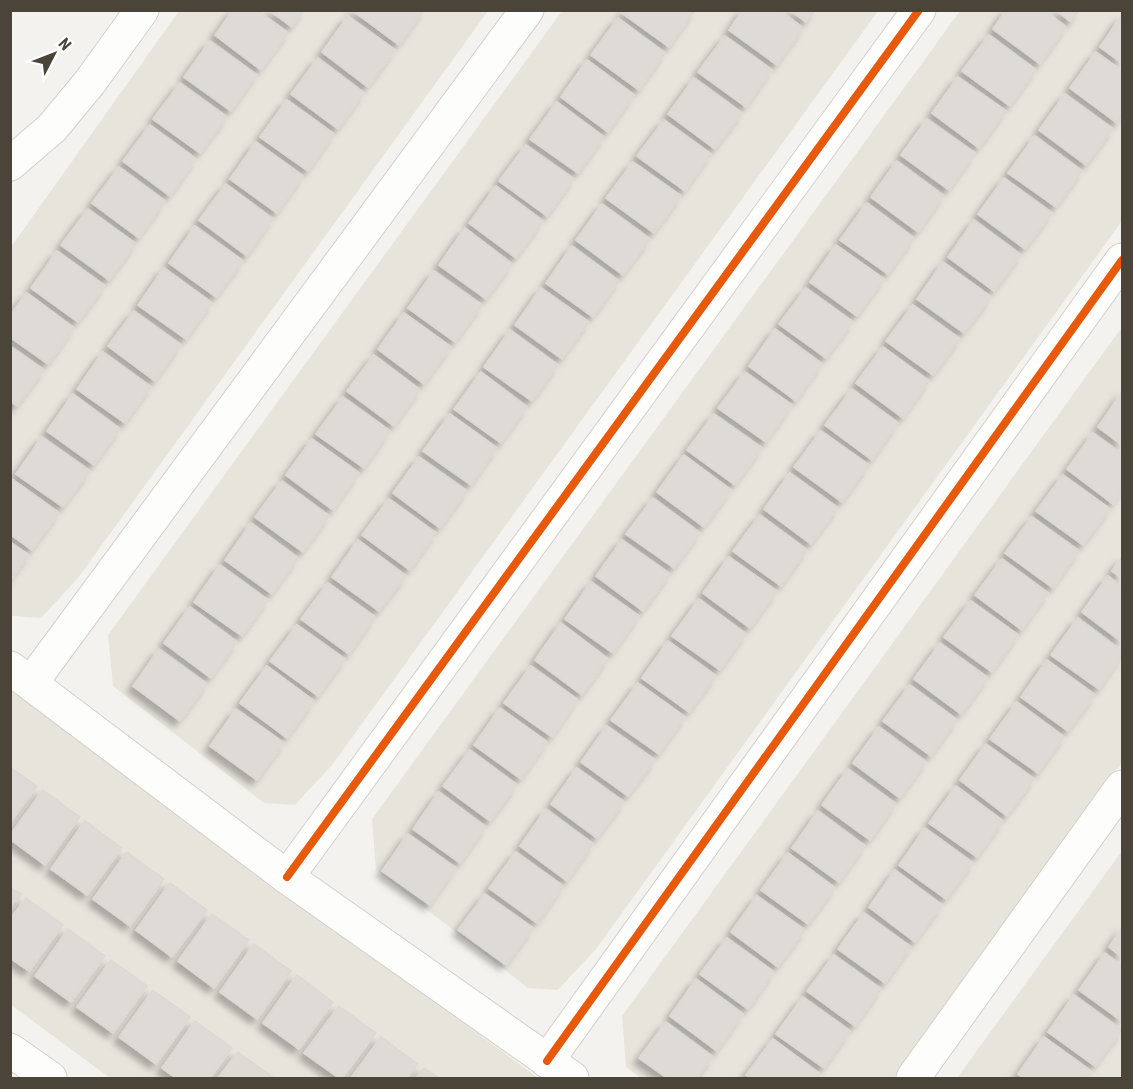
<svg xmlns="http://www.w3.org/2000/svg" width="1133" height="1089" viewBox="0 0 1133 1089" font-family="'Roboto Condensed',sans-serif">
<defs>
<filter id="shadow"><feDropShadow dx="-5.5" dy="5.5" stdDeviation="3" flood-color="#0004"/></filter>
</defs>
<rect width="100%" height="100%" fill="#f4f2ee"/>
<g fill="#e7e4dc">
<path d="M179 11H488L78 578 41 618 11 616V247Z"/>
<path d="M562 11H878L332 765 295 805 264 803 113 686 108 635Z"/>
<path d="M960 11H1122V221L596 949 558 990 528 988 376 870 372 819Z"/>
<path d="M1122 327V762L894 1078H641L626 1067 622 1016Z"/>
<path d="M10 688 538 1078H110L11 1005Z"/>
<path d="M1122 851V1078H957Z"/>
</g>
<g fill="#dedbd6" stroke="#dcd9d4" stroke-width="1.5" filter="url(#shadow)">
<path d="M233 10H257L288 33 261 70 215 35Z"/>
<path d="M269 10H304L292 27Z"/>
<path d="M352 10H424L399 45Z"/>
<path d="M623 10H695L669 47 622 13Z"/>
<path d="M743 10H779L803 28 777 65 729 30Z"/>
<path d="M790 10H815L806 22Z"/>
<path d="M1006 10H1044L1066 27 1040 64 993 29Z"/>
<path d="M1056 10H1079L1071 22Z"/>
<path d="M1122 15V63L1100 47Z"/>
<path d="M348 16 395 50 368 87 322 52Z"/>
<path d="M618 18 665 53 639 90 591 55Z"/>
<path d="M989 35 1036 70 1010 106 962 71Z"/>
<path d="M725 36 772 70 746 107 698 72Z"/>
<path d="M210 41 257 75 231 111 184 77Z"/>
<path d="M1096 52 1122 71V115L1117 123 1070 88Z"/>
<path d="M318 58 364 93 338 129 291 94Z"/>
<path d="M587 60 634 95 608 132 561 97Z"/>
<path d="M958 77 1006 111 979 148 932 113Z"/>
<path d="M694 78 742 113 715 149 668 114Z"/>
<path d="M180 83 227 117 200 153 153 119Z"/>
<path d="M1065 94 1113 129 1086 165 1039 130Z"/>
<path d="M287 100 334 134 308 171 260 137Z"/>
<path d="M557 102 604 137 578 173 530 139Z"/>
<path d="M927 119 975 153 949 190 901 155Z"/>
<path d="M664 120 711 154 685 191 637 156Z"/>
<path d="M150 125 196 159 170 196 123 161Z"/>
<path d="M1035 136 1082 171 1056 207 1008 173Z"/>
<path d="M256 142 303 176 277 213 230 179Z"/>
<path d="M526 145 574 179 547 216 499 181Z"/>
<path d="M897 161 944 196 918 232 871 197Z"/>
<path d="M633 162 681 196 654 233 606 198Z"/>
<path d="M119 167 165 201 139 238 92 203Z"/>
<path d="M1004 178 1052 213 1025 249 978 214Z"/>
<path d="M226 184 273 219 247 256 199 220Z"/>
<path d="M496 186 543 221 516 258 469 223Z"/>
<path d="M867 203 914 238 888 274 840 240Z"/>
<path d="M602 204 650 239 623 275 576 240Z"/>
<path d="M88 209 136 244 109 280 61 245Z"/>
<path d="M974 220 1021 255 994 291 948 257Z"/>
<path d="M195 226 243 261 216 297 169 263Z"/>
<path d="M465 228 512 264 486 299 439 265Z"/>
<path d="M836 245 884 279 857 316 810 282Z"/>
<path d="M572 246 619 281 593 317 546 283Z"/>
<path d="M57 251 105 286 78 322 31 288Z"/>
<path d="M943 262 991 297 964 333 917 299Z"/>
<path d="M164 268 212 303 186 339 138 305Z"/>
<path d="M434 271 482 305 455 342 408 308Z"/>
<path d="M541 288 589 322 562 359 515 325Z"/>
<path d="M806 288 853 322 826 358 779 324Z"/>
<path d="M27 293 74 328 48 364 10 337V315Z"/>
<path d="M913 305 960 339 933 375 886 341Z"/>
<path d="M134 311 181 345 155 381 108 346Z"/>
<path d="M404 313 451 347 424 384 378 349Z"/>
<path d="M775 329 822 364 796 401 749 366Z"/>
<path d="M510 330 558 365 532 401 484 367Z"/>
<path d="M10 346 44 370 17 406 10 401Z"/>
<path d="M883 347 929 381 903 418 856 383Z"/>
<path d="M103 352 151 387 125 423 77 389Z"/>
<path d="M374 355 420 390 394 426 347 391Z"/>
<path d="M481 372 527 407 501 443 454 409Z"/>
<path d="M745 372 792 405 766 442 718 408Z"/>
<path d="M852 389 898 423 872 460 825 425Z"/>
<path d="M1122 392V445L1098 427Z"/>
<path d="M73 394 120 429 94 465 47 431Z"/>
<path d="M343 397 390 431 364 468 316 434Z"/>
<path d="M450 414 497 448 471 485 423 451Z"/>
<path d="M714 414 762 448 735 485 687 450Z"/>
<path d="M821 431 869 465 842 502 794 467Z"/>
<path d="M1093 433 1122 454V491L1113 504 1067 469Z"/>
<path d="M42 437 90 471 63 507 16 474Z"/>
<path d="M312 439 359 473 333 510 286 475Z"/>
<path d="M684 455 731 490 704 527 657 492Z"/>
<path d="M419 457 467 491 440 528 393 493Z"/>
<path d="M790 473 838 508 811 544 764 509Z"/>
<path d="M1063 475 1110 509 1083 545 1036 511Z"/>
<path d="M12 479 59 513 32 550 10 534V481Z"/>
<path d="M282 481 329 516 303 552 255 517Z"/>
<path d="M653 498 700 533 674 568 626 534Z"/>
<path d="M389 499 436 533 410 570 362 535Z"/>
<path d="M760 515 807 550 781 586 733 551Z"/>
<path d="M1032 517 1079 551 1053 588 1005 553Z"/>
<path d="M251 523 298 558 272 594 225 560Z"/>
<path d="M358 540 406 576 379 611 332 577Z"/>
<path d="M622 540 670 574 643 611 596 576Z"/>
<path d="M10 542 29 555 10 581Z"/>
<path d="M729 557 777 591 750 628 703 593Z"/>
<path d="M1122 557V578L1112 571Z"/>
<path d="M1002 559 1048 593 1022 630 975 595Z"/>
<path d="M220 565 268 600 242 636 194 602Z"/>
<path d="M1108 576 1122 587V642L1082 612Z"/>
<path d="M591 582 639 616 613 653 565 619Z"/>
<path d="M328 583 375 617 349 654 301 619Z"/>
<path d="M699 599 746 634 720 670 672 636Z"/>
<path d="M971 601 1018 635 992 672 944 637Z"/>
<path d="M190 607 237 642 211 678 164 643Z"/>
<path d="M1078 618 1122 651V656L1099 689 1051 655Z"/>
<path d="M561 623 608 659 582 695 535 660Z"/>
<path d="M297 625 345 659 318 696 270 661Z"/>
<path d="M668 641 716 676 689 712 642 678Z"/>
<path d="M940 643 988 678 961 714 914 679Z"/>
<path d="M159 649 207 684 180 721 133 686Z"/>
<path d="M1047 660 1095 695 1068 731 1021 697Z"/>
<path d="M267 666 314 701 287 738 240 703Z"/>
<path d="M531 666 578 700 552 737 504 703Z"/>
<path d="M638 683 685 717 659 754 611 720Z"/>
<path d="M910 685 957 720 931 756 883 721Z"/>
<path d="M1017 702 1064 737 1038 773 990 739Z"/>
<path d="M500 708 547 742 521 779 474 745Z"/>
<path d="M236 709 284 743 257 780 210 746Z"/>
<path d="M607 726 655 760 628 796 581 762Z"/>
<path d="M879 727 926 762 900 798 853 763Z"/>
<path d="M986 744 1034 779 1007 816 960 780Z"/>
<path d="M470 750 517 785 490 821 443 786Z"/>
<path d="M10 767 37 786 10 823Z"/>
<path d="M577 768 624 802 597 838 551 804Z"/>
<path d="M848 769 896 804 870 840 822 805Z"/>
<path d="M956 786 1003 821 977 857 929 823Z"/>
<path d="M43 790 80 817 45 865 10 839V835Z"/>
<path d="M439 792 486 827 460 863 413 829Z"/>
<path d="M546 809 593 844 567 881 520 846Z"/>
<path d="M818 811 865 846 839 882 792 848Z"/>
<path d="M85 821 122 848 87 895 51 869Z"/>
<path d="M925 828 973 863 946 899 899 865Z"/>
<path d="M408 834 456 868 430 905 382 871Z"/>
<path d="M127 852 164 879 130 926 93 899Z"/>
<path d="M516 852 563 886 537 923 489 888Z"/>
<path d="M788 853 835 888 808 924 761 890Z"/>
<path d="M895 870 942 905 915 942 869 907Z"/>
<path d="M170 883 207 910 172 957 136 930Z"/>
<path d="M10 887 21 894 10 908Z"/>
<path d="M485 894 533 928 506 965 458 930Z"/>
<path d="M757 896 805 930 778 967 731 932Z"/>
<path d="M26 898 63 925 29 971 10 958V919Z"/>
<path d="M864 913 911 947 885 983 838 949Z"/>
<path d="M212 914 249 940 214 988 178 961Z"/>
<path d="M1122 928V957L1109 947Z"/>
<path d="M68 929 105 956 71 1002 35 976Z"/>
<path d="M727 938 774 972 748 1009 700 974Z"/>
<path d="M254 944 291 971 257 1019 220 992Z"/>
<path d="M1105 953 1122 966V1021L1079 990Z"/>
<path d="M834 955 881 989 855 1026 807 991Z"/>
<path d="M111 960 147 986 113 1033 77 1007Z"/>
<path d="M297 975 333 1002 299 1049 263 1023Z"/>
<path d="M696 979 743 1014 717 1051 670 1016Z"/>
<path d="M153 990 190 1017 156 1064 119 1037Z"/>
<path d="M1074 995 1122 1030 1095 1066 1048 1032Z"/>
<path d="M803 997 850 1031 824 1068 776 1034Z"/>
<path d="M339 1006 376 1033 342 1078H339L304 1053Z"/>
<path d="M195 1021 232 1048 210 1078H176L162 1068Z"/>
<path d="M666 1022 713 1057 697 1078H667L639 1058Z"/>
<path d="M381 1037 418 1064 407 1078H351Z"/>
<path d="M1044 1037 1091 1071 1086 1078H1024L1018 1074Z"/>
<path d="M773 1039 820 1074 817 1078H751L746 1075Z"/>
<path d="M238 1052 274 1078H218Z"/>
<path d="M424 1068 439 1078H416Z"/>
</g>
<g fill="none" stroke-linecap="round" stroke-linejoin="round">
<defs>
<g id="minor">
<path d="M10 164 52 128 90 82 142 10"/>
<path d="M10 668 287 877 572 1078"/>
<path d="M31 683 527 10"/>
<path d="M287 877 919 10"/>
<path d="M10 1050 50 1078"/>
<path d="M547 1061 1122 260"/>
<path d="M913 1078 1122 787"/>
</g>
</defs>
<use href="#minor" stroke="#d2d0cb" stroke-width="35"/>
<use href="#minor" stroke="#fdfdfc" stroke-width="33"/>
<defs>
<g id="cycleway">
<path d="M287 877 919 10"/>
<path d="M547 1061 1122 260"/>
</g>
</defs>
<use href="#cycleway" stroke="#fff" stroke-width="11"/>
<use href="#cycleway" stroke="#e8590c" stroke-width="8"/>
</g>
<rect width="1133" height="1089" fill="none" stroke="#4b4439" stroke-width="24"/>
<g transform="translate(54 54) rotate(48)" stroke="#ffffff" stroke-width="4.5" paint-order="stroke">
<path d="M0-4.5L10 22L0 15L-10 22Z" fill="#4b4439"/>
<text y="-9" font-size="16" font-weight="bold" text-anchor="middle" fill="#4b4439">N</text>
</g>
</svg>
